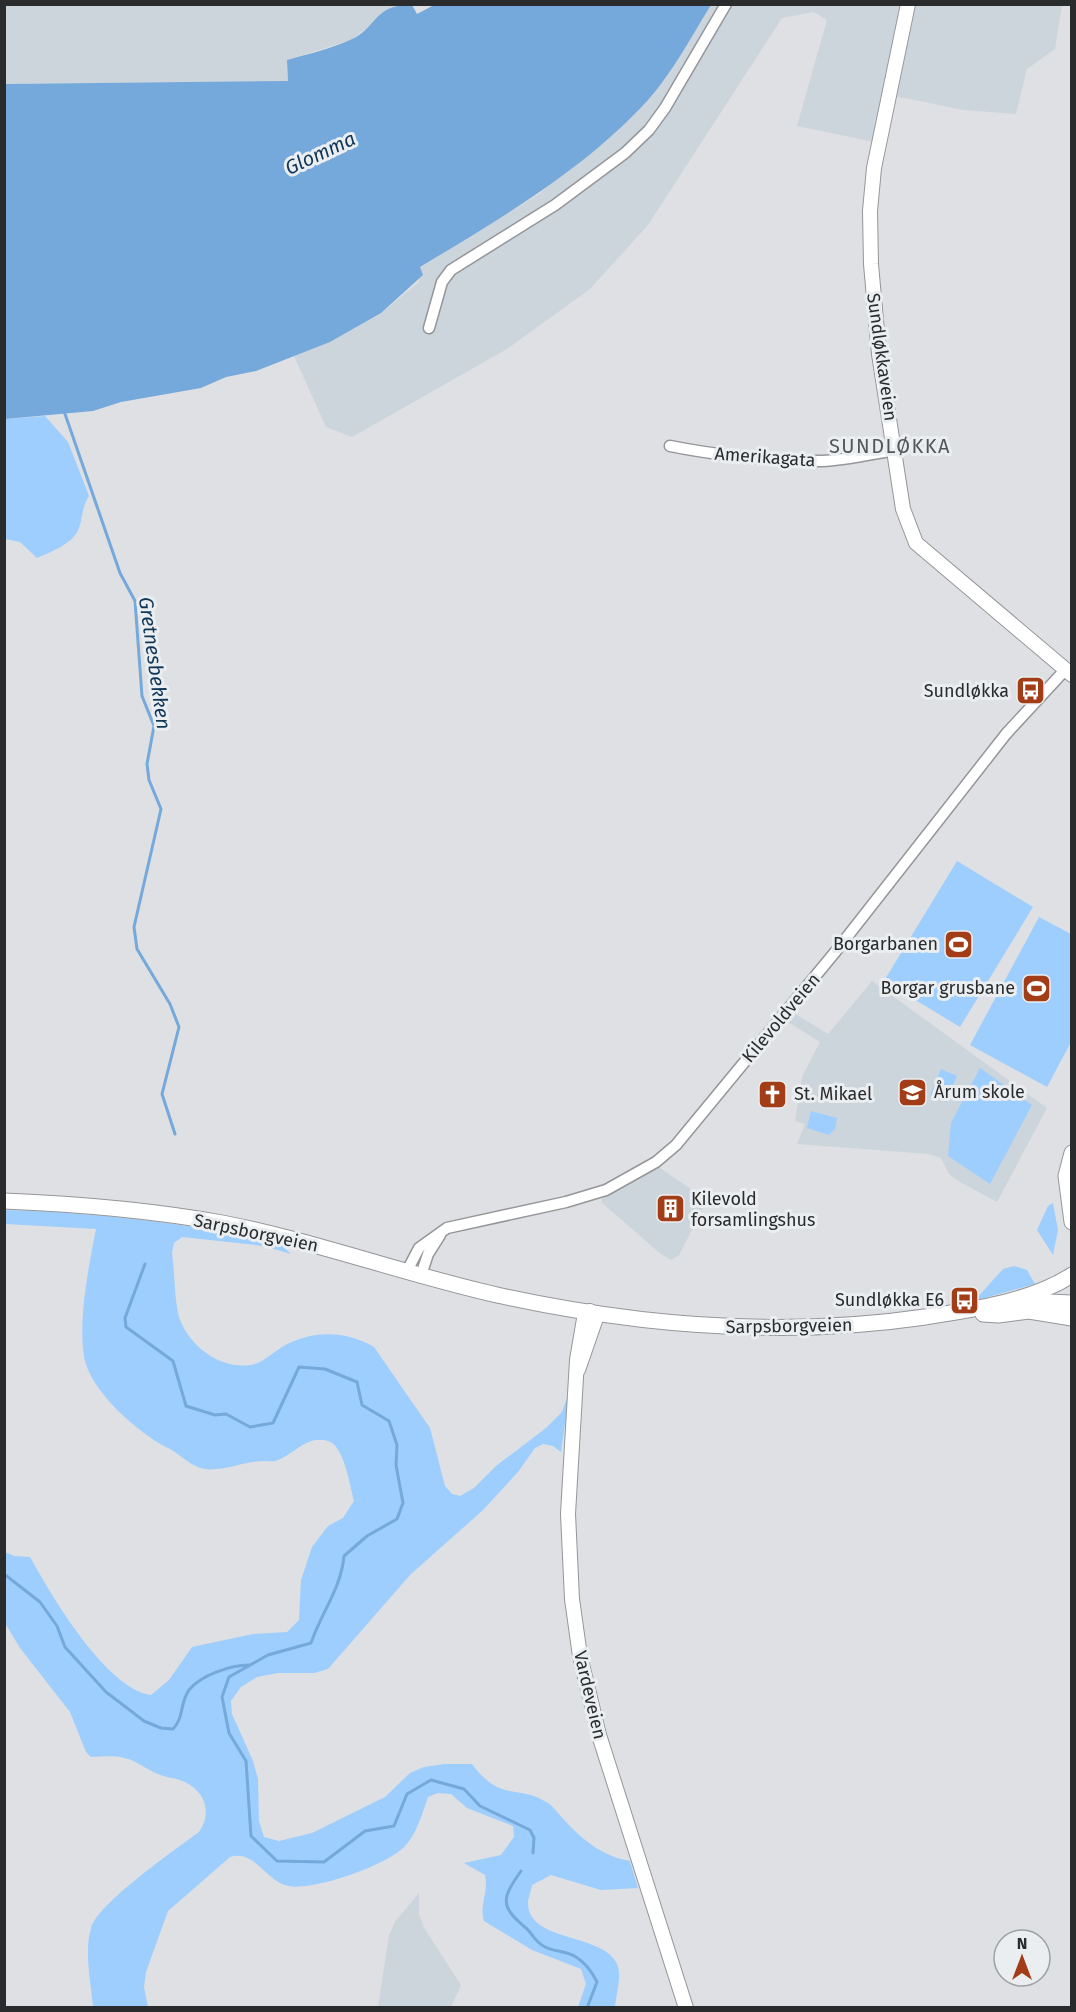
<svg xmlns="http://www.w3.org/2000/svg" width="1076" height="2012" viewBox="0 0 1076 2012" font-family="'Fira Sans',sans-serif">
<rect width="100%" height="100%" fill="#dee0e3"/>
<g fill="#ccd5dc">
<path d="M4 5H399L351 40 287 60 288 81 5 84Z"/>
<path d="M711 5H1062L1055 49 1027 69 1016 114 963 110 890 95 879 143 797 126 827 20 814 12 782 18 648 225 590 289 507 349 352 437 326 427 294 356 330 342 381 313 419 282 420 267 539 194 665 79Z"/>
<path d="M872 981 1047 1108 997 1202 960 1182 949 1174 941 1158 929 1154 797 1144 805 1124 795 1121 802 1077 820 1042 782 1018 789 1010 828 1034Z"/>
<path d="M656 1162 660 1168 707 1200 679 1255 671 1260 661 1254 601 1202 606 1190Z"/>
<path d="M419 1893V1914L424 1928 461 1985 451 2007H378L389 1935 395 1922Z"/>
</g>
<g fill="#9dcefe">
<path d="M45 416 68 442 89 496C82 506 83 516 79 528 74 543 51 552 37 558L20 542 5 539 4 419Z"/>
<path d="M957 861 1033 907 960 1027 884 981Z"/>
<path d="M1039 917 1071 934V1042L1047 1087 970 1045Z"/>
<path d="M980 1068 1032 1105 990 1184 948 1156 951 1123Z"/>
<path d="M941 1069 957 1076 946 1102 930 1095Z"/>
<path d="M811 1111 837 1118 835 1129 829 1135 807 1128Z"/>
<path d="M1053 1203 1058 1230 1053 1255 1037 1230 1048 1206Z"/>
<path d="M5 1210C97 1212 188 1224 278 1242L291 1254 264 1246 182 1237 174 1243 172 1253C175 1273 174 1294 178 1313 185 1343 219 1370 250 1365 262 1364 272 1353 282 1347 310 1330 346 1330 374 1347L430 1428 445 1486 452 1494 460 1496 474 1488 496 1466 546 1428 562 1412 570 1389 561 1452 553 1446 543 1444 535 1448 518 1472 482 1511 410 1575 328 1669 314 1673H278L257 1677 241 1687 231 1701 232 1714 253 1761 258 1779 259 1821 264 1837 279 1841 312 1833 385 1797 410 1773 424 1767 445 1764H472C502 1804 517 1783 548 1803 555 1808 561 1817 567 1823 585 1842 605 1857 630 1861L638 1888 601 1890 551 1875 532 1885C531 1891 528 1898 528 1903 528 1942 600 1933 616 1962 623 1973 616 1995 615 2007H578L586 1984 581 1969 532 1950 484 1921C479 1905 489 1891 485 1875L464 1863 501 1855 514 1837 513 1826 467 1808 451 1794 438 1793 428 1797C422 1814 417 1833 405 1846 388 1865 314 1891 289 1886 266 1882 255 1849 230 1857L168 1911 146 1972 144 1987 148 2007H93C91 1983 84 1952 91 1928 97 1904 176 1849 199 1832 212 1814 206 1792 185 1782 177 1778 167 1778 158 1774 147 1770 136 1760 124 1758 114 1755 101 1757 91 1757L86 1752 70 1712 20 1648 5 1623V1552L14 1556 30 1557C51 1595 106 1689 151 1695L169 1680 192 1647 253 1634 287 1632 299 1620 301 1580 312 1547 328 1526 343 1518 354 1501C350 1486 344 1445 328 1441 307 1435 296 1453 278 1460 275 1462 269 1461 265 1461 247 1461 233 1468 216 1469 194 1472 185 1457 168 1448 138 1433 89 1390 84 1356 78 1319 89 1265 96 1229L5 1224Z"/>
<path d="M1014 1266 1027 1270 1035 1284 974 1301 1003 1269Z"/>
</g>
<path fill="#75a9db" d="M436 4 711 5C691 37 673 72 648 100 584 170 501 218 420 267L423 275 381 313 330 342 256 371 226 377 201 388 121 402 93 411 5 419V84L288 81 287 60C308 54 330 49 350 40 378 28 373 4 412 5L417 14Z"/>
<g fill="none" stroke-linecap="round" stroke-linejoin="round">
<g stroke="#75a9db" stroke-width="3">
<path d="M64 411 120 573 135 601 142 696 154 726 147 764 149 780 161 809 134 927 137 949 170 1004 179 1027 162 1094 175 1134"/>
<path d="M145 1264 125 1318 126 1327 173 1361 186 1406 215 1415 226 1414 250 1427 273 1423 299 1367 325 1369 357 1382 362 1405 389 1421 397 1445 396 1465 403 1503 397 1519 367 1536 344 1556C341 1589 321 1613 311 1643L268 1655 229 1677 222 1697 229 1733 246 1761 251 1836 277 1861 324 1862 365 1831 394 1826 407 1794 431 1780 464 1789 480 1806 530 1830 534 1838 533 1853"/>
<path d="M4 1574 40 1602 57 1626 65 1647 106 1692 144 1721 161 1728 173 1729C184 1718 180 1702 189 1690 201 1675 231 1665 249 1665"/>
<path d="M521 1871C502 1898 499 1906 526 1928 533 1934 534 1941 545 1947 555 1952 567 1951 576 1957 586 1963 592 1972 597 1982L587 2008"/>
</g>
<defs>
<g id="minor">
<path d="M429 328 442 282 451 270 555 205 625 153 649 130 665 108 726 4"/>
<path d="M670 446C715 455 776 462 822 461 847 460 871 454 895 450"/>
<path d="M407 1271 419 1248 447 1228 566 1202 606 1190 656 1162 676 1145 836 951 1006 734 1065 670"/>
<path d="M421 1275 428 1254 440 1235"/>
</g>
<g id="major">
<path d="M908 4 874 168 870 211 871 264 879 354 903 509 916 543 1072 675"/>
<path d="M578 1370 595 1321 590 1311 584 1319 577 1360 568 1514 572 1599 580 1656 599 1735 686 2008"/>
</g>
<g id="highway">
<path d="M1072 1153 1066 1176 1072 1222"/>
<path d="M4 1201C78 1204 150 1210 222 1223 315 1241 404 1274 497 1295 638 1326 782 1338 925 1317 974 1309 1030 1302 1072 1275"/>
<path d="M1019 1307 1048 1302 1072 1303"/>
<path d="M983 1314 998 1315 1029 1311 1072 1318"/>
</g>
</defs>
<use href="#minor" stroke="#949699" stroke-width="13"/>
<use href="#major" stroke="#949699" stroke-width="16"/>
<use href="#highway" stroke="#949699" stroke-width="17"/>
<use href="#minor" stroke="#fff" stroke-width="10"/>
<use href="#major" stroke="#fff" stroke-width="14"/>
<use href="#highway" stroke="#fff" stroke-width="15"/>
</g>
<defs>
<symbol id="bus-square" viewBox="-11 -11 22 22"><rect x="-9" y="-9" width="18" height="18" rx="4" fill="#a33d17" stroke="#ebeef0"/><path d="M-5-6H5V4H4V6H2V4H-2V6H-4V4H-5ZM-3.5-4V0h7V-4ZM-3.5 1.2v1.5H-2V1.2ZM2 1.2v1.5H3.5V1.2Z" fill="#fff"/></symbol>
<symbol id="stadium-square" viewBox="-11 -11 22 22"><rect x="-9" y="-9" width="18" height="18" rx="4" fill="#a33d17" stroke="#ebeef0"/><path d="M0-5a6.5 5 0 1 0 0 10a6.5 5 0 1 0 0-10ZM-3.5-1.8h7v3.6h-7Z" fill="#fff"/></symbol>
<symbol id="school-square" viewBox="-11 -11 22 22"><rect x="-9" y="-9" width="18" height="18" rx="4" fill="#a33d17" stroke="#ebeef0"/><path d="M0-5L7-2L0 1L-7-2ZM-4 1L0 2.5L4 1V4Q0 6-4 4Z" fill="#fff"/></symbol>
<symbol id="church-square" viewBox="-11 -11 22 22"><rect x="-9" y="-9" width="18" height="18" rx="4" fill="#a33d17" stroke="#ebeef0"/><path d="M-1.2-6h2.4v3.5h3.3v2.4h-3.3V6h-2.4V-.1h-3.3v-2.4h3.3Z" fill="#fff"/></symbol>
<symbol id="building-square" viewBox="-11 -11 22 22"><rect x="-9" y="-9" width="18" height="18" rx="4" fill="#a33d17" stroke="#ebeef0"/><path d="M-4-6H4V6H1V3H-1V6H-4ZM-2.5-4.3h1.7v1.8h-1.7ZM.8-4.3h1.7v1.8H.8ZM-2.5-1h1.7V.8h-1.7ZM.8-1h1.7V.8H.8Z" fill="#fff"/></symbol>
</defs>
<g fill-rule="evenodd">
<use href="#bus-square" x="1014" y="674" width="33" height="33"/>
<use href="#stadium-square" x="942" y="928" width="33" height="33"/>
<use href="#stadium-square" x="1020" y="972" width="33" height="33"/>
<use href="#school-square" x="896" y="1076" width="33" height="33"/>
<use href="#church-square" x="756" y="1078" width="33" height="33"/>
<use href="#building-square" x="654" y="1192" width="33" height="33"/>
<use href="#bus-square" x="948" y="1284" width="33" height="33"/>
</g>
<g text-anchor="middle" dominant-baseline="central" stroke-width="6" stroke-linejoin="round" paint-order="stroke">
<g font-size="18" fill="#2a2b2c" stroke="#ebeef0">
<text transform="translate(882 357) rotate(82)">Sundløkkaveien</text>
<text transform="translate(765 457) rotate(4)">Amerikagata</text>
<text transform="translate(781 1018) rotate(-50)">Kilevoldveien</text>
<text transform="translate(256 1233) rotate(12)">Sarpsborgveien</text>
<text transform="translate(789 1326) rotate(-1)">Sarpsborgveien</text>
<text transform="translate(590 1695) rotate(77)">Vardeveien</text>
</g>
<g font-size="18" fill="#2a2b2c" stroke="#ebeef0" text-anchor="end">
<text x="1009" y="691">Sundløkka</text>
<text x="938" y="944">Borgarbanen</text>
<text x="1015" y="988">Borgar grusbane</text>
<text x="934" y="1092" text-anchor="start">Årum skole</text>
<text x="794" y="1094" text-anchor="start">St. Mikael</text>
<text x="691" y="1199" text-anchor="start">Kilevold<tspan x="691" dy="21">forsamlingshus</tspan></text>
<text x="944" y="1300">Sundløkka E6</text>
</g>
<g font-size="20" font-style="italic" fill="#113758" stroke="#ebeef0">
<text transform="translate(320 153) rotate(-25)">Glomma</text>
<text transform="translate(155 663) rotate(82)">Gretnesbekken</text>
</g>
<g font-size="20" letter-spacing="1.5" fill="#545759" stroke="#ebeef0">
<text x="890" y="446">SUNDLØKKA</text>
</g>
</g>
<rect width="1076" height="2012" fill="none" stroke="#2a2b2c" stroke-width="12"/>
<g transform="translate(1022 1958)"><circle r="28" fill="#ebeef0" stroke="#9ea0a2" stroke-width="1.5"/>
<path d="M0-4.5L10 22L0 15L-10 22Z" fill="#a33d17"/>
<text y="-9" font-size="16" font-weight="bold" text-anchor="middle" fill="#2a2b2c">N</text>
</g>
</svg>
